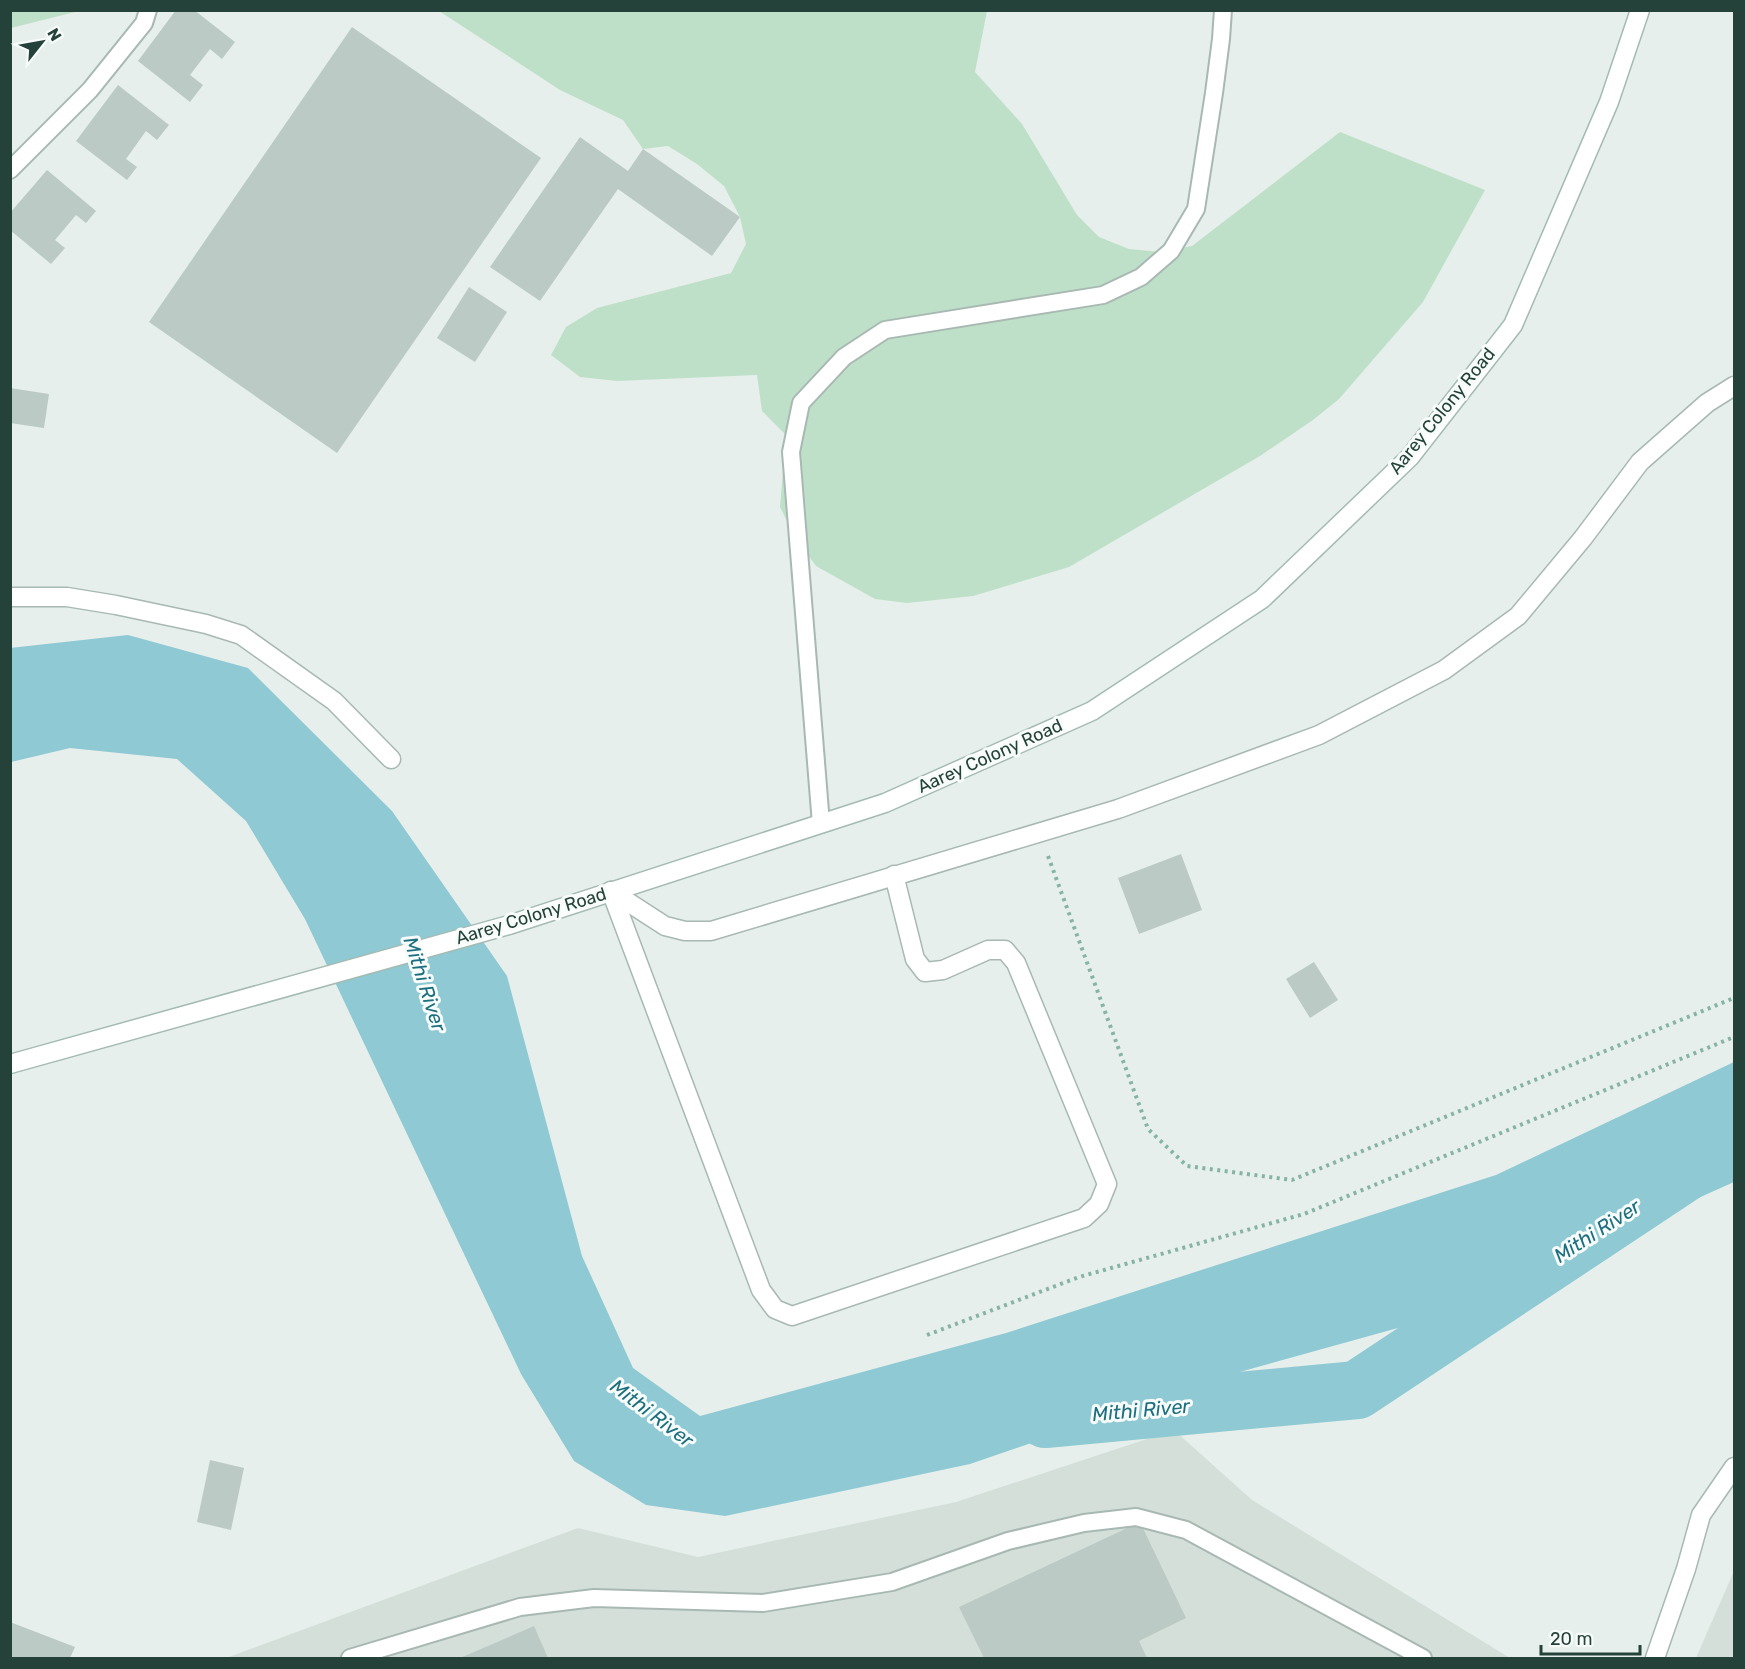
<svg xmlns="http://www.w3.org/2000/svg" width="1745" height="1669" viewBox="0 0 1745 1669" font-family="Rubik,sans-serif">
<rect width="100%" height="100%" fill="#e6efeb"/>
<g fill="#d4dfda">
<path d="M1174 1430 1252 1500 1510 1658H226L578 1528 698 1557 956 1502Z"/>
<path d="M1734 1571V1658H1696Z"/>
</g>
<g fill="#bfe0c8">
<path d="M10 11 11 10 79 11 11 28Z"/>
<path d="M439 11H987L975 72 1022 124 1077 215 1099 237 1129 249 1161 252 1192 246 1340 132 1485 190 1423 302 1339 399 1313 420 1260 456 1069 567 973 596 907 603 875 599 816 566 795 537 780 507 786 435 762 411 757 375 617 381 580 377 551 355 566 327 597 308 731 273 746 244 740 217 724 186 697 164 668 146 643 149 623 120 560 90Z"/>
</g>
<path fill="#8ec9d4" d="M128 635 248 668 392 811 507 976 582 1256 633 1368 700 1416 1006 1333 1496 1175 1734 1062V1182L1423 1321 1236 1373 970 1464 725 1516 646 1505 574 1461 521 1374 305 919 246 821 177 759 70 748 11 762 10 648Z"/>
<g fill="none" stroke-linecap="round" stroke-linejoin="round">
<path stroke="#8ec9d4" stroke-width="58" d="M1045 1419 1357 1390 1734 1140"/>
</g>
<g fill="#bbcac4">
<path d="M176 10H194L235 42 222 59 210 49 190 75 203 85 190 102 138 61Z"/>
<path d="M352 27 541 158 337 453 149 322Z"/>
<path d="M118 85 169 125 157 140 146 131 126 159 137 167 127 180 76 141Z"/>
<path d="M580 137 628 171 643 149 740 217 712 256 618 189 540 301 490 267Z"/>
<path d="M47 170 96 211 86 223 76 215 55 240 65 248 51 264 10 230V213Z"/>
<path d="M469 287 507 312 475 362 437 338Z"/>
<path d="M10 388 49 394 44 428 10 423Z"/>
<path d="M1181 854 1202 910 1139 934 1118 878Z"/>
<path d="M1314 962 1338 1000 1310 1018 1286 979Z"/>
<path d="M210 1460 244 1468 231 1530 197 1522Z"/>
<path d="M1140 1522 1186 1618 1139 1641 1147 1658H984L959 1607Z"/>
<path d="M10 1622 75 1647 70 1658H10Z"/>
<path d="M534 1626 548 1658H460Z"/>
</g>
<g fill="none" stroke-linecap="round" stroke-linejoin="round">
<defs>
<g id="service">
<path d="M10 170 90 90 144 23 148 10"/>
<path d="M821 824 791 452 801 403 844 357 885 330 1103 295 1141 277 1171 251 1196 209 1214 93 1221 39 1223 10"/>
<path d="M350 1658 520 1607 594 1598 763 1603 892 1582 1008 1541 1084 1523 1136 1517 1186 1530 1423 1658"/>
</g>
<g id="minor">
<path d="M10 597H67L116 605 206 624 241 635 334 701 391 759"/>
<path d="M611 891 665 926 685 931H711L1118 809 1319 735 1444 670 1518 616 1583 538 1640 462 1707 403 1734 386"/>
<path d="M611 891 761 1290 775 1309 792 1316 1084 1218 1099 1204 1107 1184 1016 963 1005 950H988L943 970 925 972 915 959 894 875"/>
<path d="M1655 1658 1686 1569 1701 1515 1734 1467"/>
</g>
<path id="secondary" d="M10 1064 509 925 885 803 1092 711 1262 599 1410 457 1513 325 1609 102 1640 10"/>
</defs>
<use href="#service" stroke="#a8b8b2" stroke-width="20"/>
<use href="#minor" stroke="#a8b8b2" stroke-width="21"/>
<use href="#secondary" stroke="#a4bbb3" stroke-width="21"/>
<g stroke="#86b3a5" stroke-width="4" stroke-dasharray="3 4.5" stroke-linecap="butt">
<path d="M1048 856 1148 1129 1187 1166 1292 1180 1734 998"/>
<path d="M927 1335 1079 1277 1304 1214 1734 1037"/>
</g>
<use href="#service" stroke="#fff" stroke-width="16"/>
<use href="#minor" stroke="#fff" stroke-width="18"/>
<use href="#secondary" stroke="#fff" stroke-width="18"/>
</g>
<g text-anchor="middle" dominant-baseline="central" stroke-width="6" stroke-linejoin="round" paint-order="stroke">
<g font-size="18" fill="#24423a" stroke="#f7fbf9">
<text transform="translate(1442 411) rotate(-51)">Aarey Colony Road</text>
<text transform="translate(990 756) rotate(-24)">Aarey Colony Road</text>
<text transform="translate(531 916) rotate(-17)">Aarey Colony Road</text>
</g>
<g font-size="20" font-style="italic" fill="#1c6f80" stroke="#f7fbf9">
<text transform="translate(425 984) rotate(72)">Mithi River</text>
<text transform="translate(1597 1231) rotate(-33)">Mithi River</text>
<text transform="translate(1141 1410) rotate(-5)">Mithi River</text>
<text transform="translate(652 1413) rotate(37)">Mithi River</text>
</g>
</g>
<rect width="1745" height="1669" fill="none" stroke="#24423a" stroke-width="24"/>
<g transform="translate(42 42) rotate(59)" stroke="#f7fbf9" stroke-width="4.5" paint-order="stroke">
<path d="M0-4.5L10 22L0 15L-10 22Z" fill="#24423a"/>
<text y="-9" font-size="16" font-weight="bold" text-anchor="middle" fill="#24423a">N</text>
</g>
<path d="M1541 1645v9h99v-9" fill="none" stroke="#24423a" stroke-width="3"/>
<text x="1550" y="1645" font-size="18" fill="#24423a" stroke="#f7fbf9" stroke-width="4.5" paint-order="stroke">20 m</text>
</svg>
